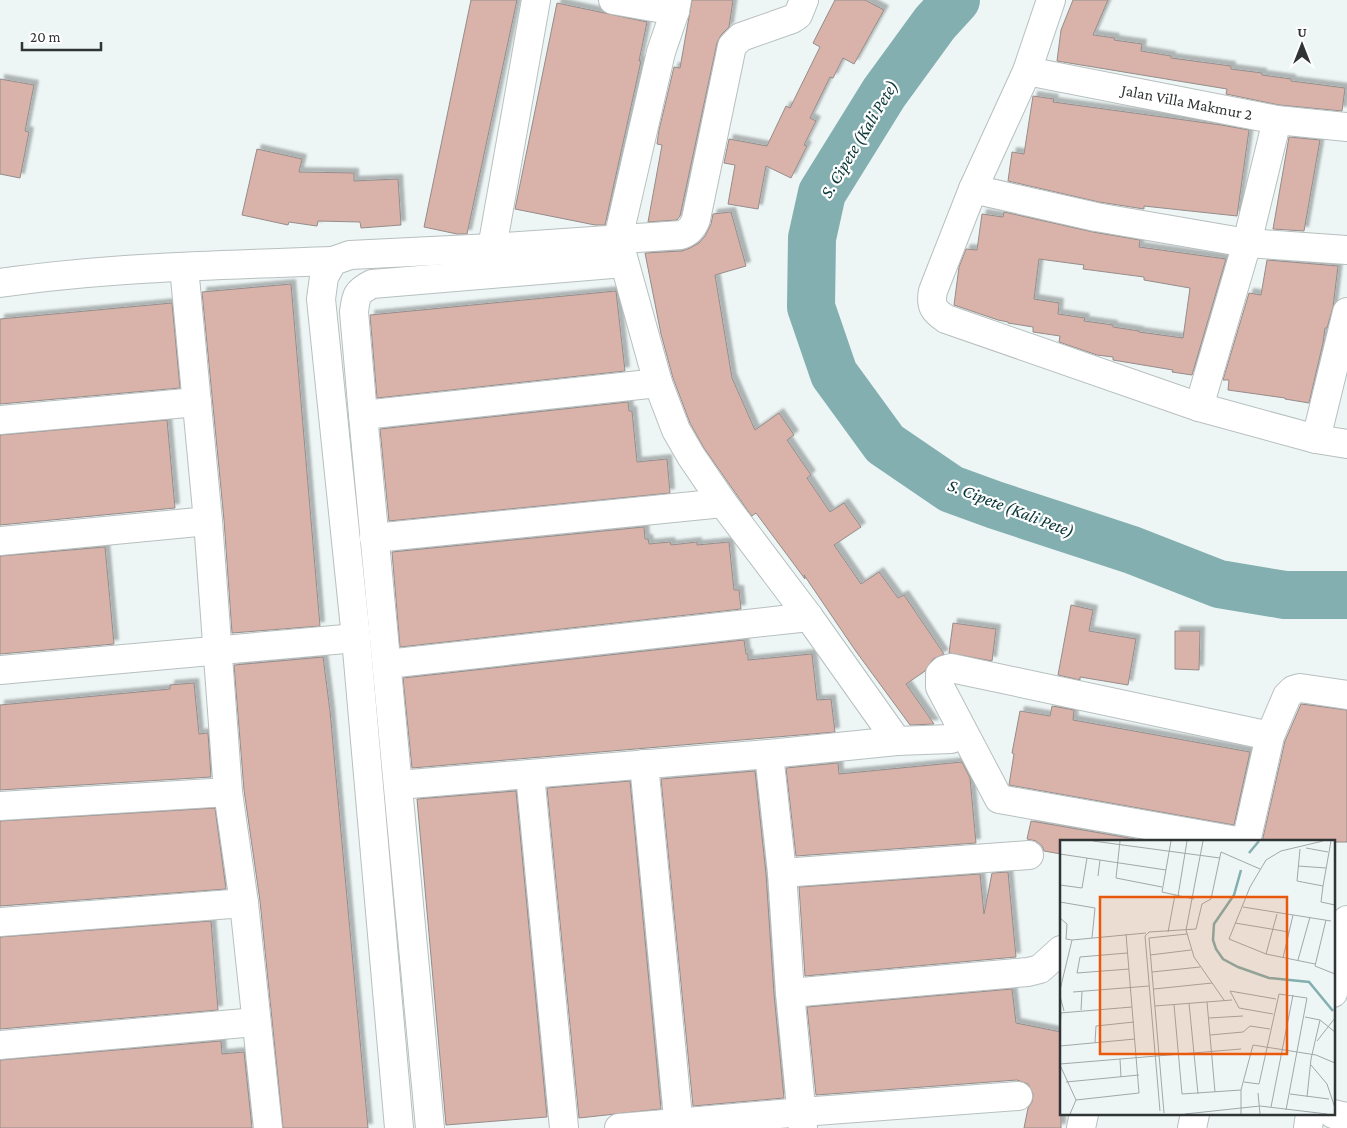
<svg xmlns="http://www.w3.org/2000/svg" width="1347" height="1128" viewBox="0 0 1347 1128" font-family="'Crimson Pro',serif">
<defs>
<filter id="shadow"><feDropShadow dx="4.5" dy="-4.5" stdDeviation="1" flood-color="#0004"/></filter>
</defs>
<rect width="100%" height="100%" fill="#edf5f5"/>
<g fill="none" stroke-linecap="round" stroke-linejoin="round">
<path stroke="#83afb0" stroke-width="48" d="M956 0 935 23 884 93 822 193 812 238 811 307 834 374 885 444 951 489 995 505 1132 550 1219 584 1285 595H1347"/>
</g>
<g fill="#d9b2a9" stroke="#948d8b" fill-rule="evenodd" filter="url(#shadow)">
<path d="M471 0H517L467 234H457L424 227Z"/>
<path d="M692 0H733L729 27 721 35 717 43 680 216 677 220 648 222 662 145 657 144 659 130 674 67 680 68Z"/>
<path d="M835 0H865L884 10 854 64 843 58 833 78 830 77 810 118 816 121 804 145 807 146 791 178 766 166 758 209 728 204 735 165 724 163 729 139 767 146 786 106 790 108 820 47 813 43Z"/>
<path d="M1073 0H1108L1093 35 1115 38 1114 40 1142 44 1141 51 1171 56V58L1231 66V69L1262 73V75L1291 79V81L1345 88 1342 111 1279 105 1226 94 1227 89 1057 61 1061 30Z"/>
<path d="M557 3 647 22 639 61H641L605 225H595L515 209Z"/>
<path d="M0 79 34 85 25 131 29 132 20 178 0 174Z"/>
<path d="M1033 96 1054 99 1053 102 1221 125 1249 130 1237 216 1153 207 1144 206V209L1099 202 1008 181 1012 152 1024 154Z"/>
<path d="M1289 137 1320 140 1304 231 1273 229Z"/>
<path d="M257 149 302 159 299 172 354 173V181L398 179 401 225 361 228 360 222 318 221 317 226 289 222 288 225 242 215Z"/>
<path d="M731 212 746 266 715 275 732 378 755 430 779 413 794 435 787 440 811 475 807 478 830 512 844 503 861 527 834 545 861 584 879 572 898 598 904 595 944 654 933 659 925 671 906 684 934 724 910 725 855 650 804 575 805 579 756 513 752 516 748 511 704 448 690 423 673 378 661 334 645 253 682 251 690 248 699 243 705 236 711 224 713 214Z"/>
<path d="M1004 212 1093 232 1140 240 1139 247 1226 259 1192 375 1172 372 1173 370 1113 360V357L1097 355 1059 342 1060 336 1033 332V327L1008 323V322L998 320 954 305 959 267 966 249 977 250 982 214 1003 217ZM1039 259 1084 265 1083 269 1144 277V280L1190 288 1183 338 1139 332V331L1113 327V325L1084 321 1085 318 1058 314 1059 303 1034 299Z"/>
<path d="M1267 260 1338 266 1333 307 1327 328H1325L1323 343 1309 403 1285 399V398L1228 390 1229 380H1223L1249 293 1261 295Z"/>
<path d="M291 284 320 626 232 633 224 520 202 292Z"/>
<path d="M616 291 625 371 377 398 370 315Z"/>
<path d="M172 303 180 388 0 404V319Z"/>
<path d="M628 402 629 411H632L637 462 667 459 670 493 389 521 380 429Z"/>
<path d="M167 420 175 508 0 525V435Z"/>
<path d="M644 527 645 539H648L649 544 670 542 671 545 697 542V545L729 542 734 590H739L741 609 400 647 392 552Z"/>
<path d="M105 547 114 644 0 654V556Z"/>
<path d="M1071 605 1093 610 1089 631 1136 639 1128 685 1080 677V680L1058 675Z"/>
<path d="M953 623 996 629 992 661 949 653Z"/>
<path d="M1175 631H1200L1199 670 1175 669Z"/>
<path d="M744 640 746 654H748V660L812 654 817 700 831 699 835 732 412 768 403 678Z"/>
<path d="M323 657 330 711 368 1128H283L260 901 244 790 234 665Z"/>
<path d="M194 683 199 734 208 733 211 777 0 790V705L170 689V685Z"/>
<path d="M1301 704 1347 710V842H1262L1285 741Z"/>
<path d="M1052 706 1074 710 1073 720 1250 752 1234 825 1009 785 1014 754 1012 753 1020 711 1050 716Z"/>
<path d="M962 762 970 778 976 843 796 856 786 768 838 763 839 774Z"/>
<path d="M755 771 766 874 774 994 784 1098 693 1106 661 779Z"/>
<path d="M630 781 661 1109 579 1118 547 788Z"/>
<path d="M516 791 547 1117 446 1125 417 799Z"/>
<path d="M215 808 226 889 0 906V821Z"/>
<path d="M1031 821 1152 842H1061V854L1044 851 1042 846 1036 841 1027 839Z"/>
<path d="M1008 872 1016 957 805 976 799 887 980 874 984 914 992 873Z"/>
<path d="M211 921 218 1010 0 1029V937Z"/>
<path d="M1012 989 1016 1023 1061 1032V1128H1024L1028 1108 1032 1102 1033 1094 1028 1084 1017 1080 816 1095 807 1007Z"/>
<path d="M221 1041 222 1054 244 1052 252 1128H0V1060Z"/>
</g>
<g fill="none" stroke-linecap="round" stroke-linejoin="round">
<defs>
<g id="minor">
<path d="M613 0 675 11"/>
<path d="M677 0 675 11 661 52 618 239 658 383 676 430 691 456 723 503 809 617 897 741"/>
<path d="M1051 0 1027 71 973 189 933 291C930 306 934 311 946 319L1199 407 1316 439 1347 444"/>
<path d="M1027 71 1277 120 1347 127"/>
<path d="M973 189 1096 217 1247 243 1347 250"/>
<path d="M492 248 536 0"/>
<path d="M184 267 208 521 228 792 244 903 268 1128"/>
<path d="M0 283C110 267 222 265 333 261"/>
<path d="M1199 407 1247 243 1277 120"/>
<path d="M363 415 658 383"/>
<path d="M0 420 197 402"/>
<path d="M1316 439 1347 312"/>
<path d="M374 538 723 503"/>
<path d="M0 541 208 521"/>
<path d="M387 664 809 617"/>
<path d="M0 670 356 638"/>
<path d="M769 754 782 873 790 993 803 1128"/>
<path d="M644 764 679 1128"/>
<path d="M530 774 564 1128"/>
<path d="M398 785 769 754 897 741 951 739"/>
<path d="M0 806 228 792"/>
<path d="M1243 842 999 799 940 687V674L944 670 951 668 1270 736"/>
<path d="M1246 842 1270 736 1287 696 1293 690 1300 688 1347 695"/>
<path d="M782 873 1029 855"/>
<path d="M0 922 244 903"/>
<path d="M790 993 1028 972 1040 969 1061 950"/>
<path d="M1333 993 1347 920"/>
<path d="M0 1045 256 1022"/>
<path d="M1333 1114 1347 1117"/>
<path d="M399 1128 356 638 321 299 324 277 333 261 350 255 492 248 681 235C689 232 693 228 696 219L732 46 741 37 792 19 798 15 804 0"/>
<path d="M430 1128 363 415 354 312C356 296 356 292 372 284L624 263"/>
<path d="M619 1128 802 1112 1018 1096"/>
<path d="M1081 1128 1084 1114"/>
<path d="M1192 1128 1195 1114"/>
<path d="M1308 1128 1310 1114"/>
</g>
</defs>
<use href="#minor" stroke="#b8bfbf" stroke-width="30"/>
<use href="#minor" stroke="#fff" stroke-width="28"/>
</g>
<g text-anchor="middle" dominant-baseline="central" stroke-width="4.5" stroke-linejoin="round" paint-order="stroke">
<g font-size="16" fill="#313434" stroke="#fff">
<text transform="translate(1187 102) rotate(11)">Jalan Villa Makmur 2</text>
</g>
<g font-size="18" font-style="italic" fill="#083536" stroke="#fff">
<text transform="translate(859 139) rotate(-59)">S. Cipete (Kali Pete)</text>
<text transform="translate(1011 508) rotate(21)">S. Cipete (Kali Pete)</text>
</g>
</g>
<g transform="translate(1060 840)">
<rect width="275" height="275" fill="#edf5f5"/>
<path fill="none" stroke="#83afb0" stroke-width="2.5" d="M189 13 199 1M181 30 174 55 154 84 153 100 156 109 163 119 178 127 209 138 249 142 273 171"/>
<path fill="none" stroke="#a2a8a8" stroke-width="1" d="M33 1 160 18M60 1 56 38 102 47M111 1 102 52 134 59M143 1 126 90 134 117 164 160M246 8 268 12M240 9 237 41 263 46 271 1M0 14 106 30M238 26 266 28M38 36 40 20M0 45 22 48 27 18M263 46 261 62 275 65M118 56 127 1M0 62 35 68 32 98M183 67 271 81M0 78 7 84 6 99 12 100M266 80 255 126 275 134M175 83 229 92M108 92 115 55M67 113 20 117 17 133 69 129M206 114 217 74M90 115 131 110M223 118 233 75M238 120 250 77M255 124 206 114 169 99 190 47 206 20 221 11 263 1M92 132 140 127M94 149 152 143M0 150 12 100 86 93M13 152 89 146M0 156 4 171M147 162 155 252M129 163 138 254M114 165 122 254 181 250V274M95 166 172 160M21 170 22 152M0 173 72 167M213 174 179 168 170 151 216 159M245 177 260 180 275 192M149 178 183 176M0 190 1 173M150 195 183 192 190 186 210 189M257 201 275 178M35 203 36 186 74 182M0 206 75 199M60 219 61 237M0 224 181 209M0 225 16 260 10 274M251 225 267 244 275 268M6 242 79 235M184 242 199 244 219 154 247 158 226 270M181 250 193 205 256 215 275 223M198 253 200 274M230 254 269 259M247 257 251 219 260 180M16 260 79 253 66 94M211 267 233 155M100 271 85 96 89 92 136 89 142 64 151 59 161 12 200 29M104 273 89 98 127 94M125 274 200 266 267 274"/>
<path fill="#e8590c" fill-opacity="0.15" stroke="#e8590c" stroke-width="2.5" d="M40 57H227V214H40Z"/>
<rect width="275" height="275" fill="none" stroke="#313434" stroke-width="2.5"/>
</g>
<g transform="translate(1302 45)" stroke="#ffffff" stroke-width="4" paint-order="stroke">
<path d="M0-4L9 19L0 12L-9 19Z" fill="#313434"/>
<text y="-8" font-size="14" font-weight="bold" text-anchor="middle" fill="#313434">U</text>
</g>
<path d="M22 42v8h79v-8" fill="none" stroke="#313434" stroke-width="2.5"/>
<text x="30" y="42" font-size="15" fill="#313434" stroke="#ffffff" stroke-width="4" paint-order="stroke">20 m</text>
</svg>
